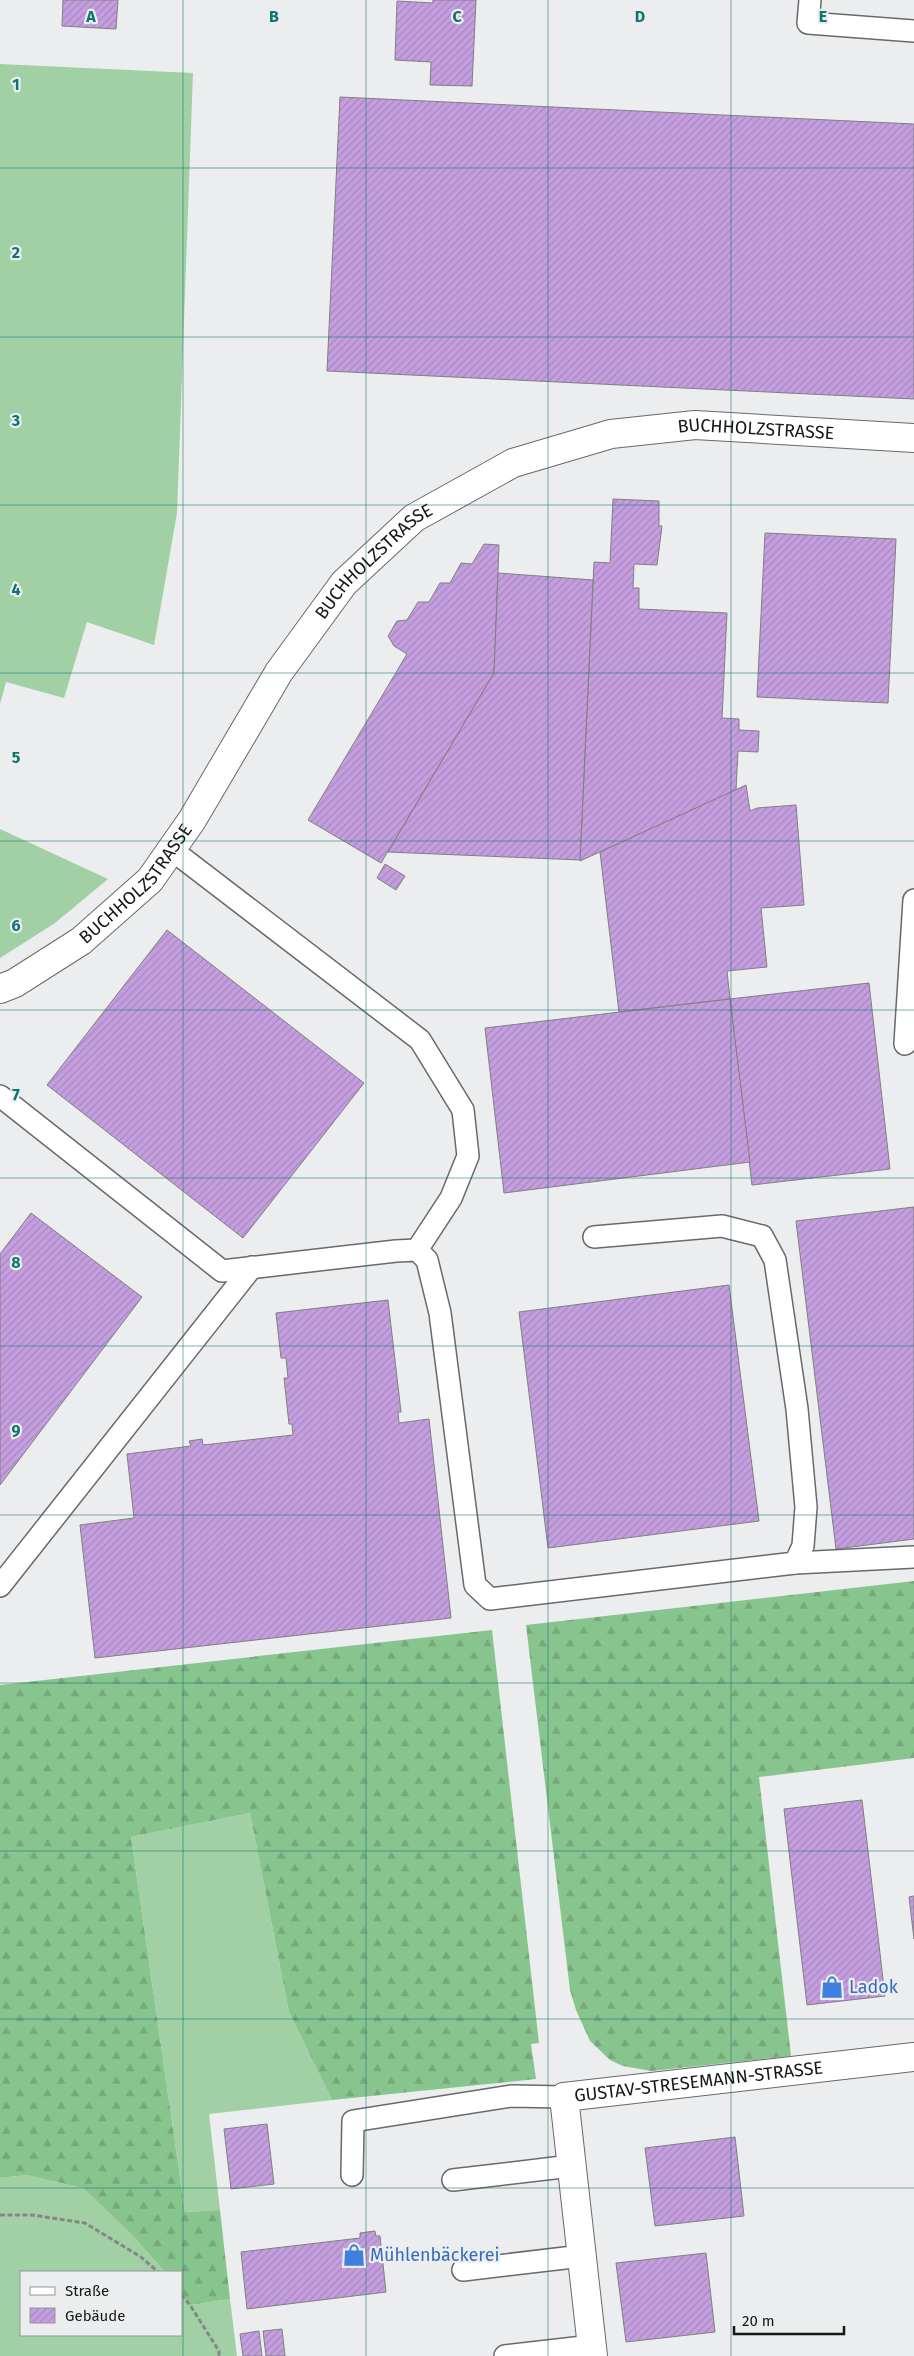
<svg xmlns="http://www.w3.org/2000/svg" width="914" height="2356" viewBox="0 0 914 2356" font-family="'Fira Sans',sans-serif">
<defs>
<pattern id="forest-firs" width="22" height="20" patternUnits="userSpaceOnUse" patternTransform="scale(1.25)"><rect width="22" height="20" fill="#88c58e"/><path d="M5 1l3.5 6h-7zM16 11l3.5 6h-7z" fill="#75a87a"/></pattern>
<pattern id="building-hatch" width="6" height="6" patternUnits="userSpaceOnUse" patternTransform="scale(1.25)"><rect width="6" height="6" fill="#c49ede"/><path d="M-1 1l2-2M0 6l6-6M5 7l2-2" fill="none" stroke="#a887be"/></pattern>
</defs>
<rect width="100%" height="100%" fill="#ebedee"/>
<g fill="#a0d0a4">
<path d="M0 64 193 73 177 513 154 645 87 622 64 698 6 682 0 704Z"/>
<path d="M0 829 108 879 55 923 0 958Z"/>
<path d="M250 1813 289 2012 332 2100 209 2114 220 2210 185 2212 131 1837Z"/>
<path d="M26 2175 83 2188 130 2233 165 2272H21V2335H181V2292L190 2305 230 2299 237 2356H0V2178Z"/>
</g>
<g fill="url(#forest-firs)">
<path d="M914 1581V1758L759 1777 791 2056 651 2071 623 2066 610 2060 590 2041 576 2010 570 1990 526 1625Z"/>
<path d="M492 1630 539 2043 531 2044 536 2079 332 2100 289 2012 250 1813 131 1837 185 2212 220 2210 230 2299 190 2305 181 2292V2272H165L130 2233 83 2188 26 2175 0 2178V1685Z"/>
</g>
<g fill="url(#building-hatch)" stroke="#807f81">
<path d="M63 0H118L116 29 62 26Z"/>
<path d="M433 0H476L472 86 430 85 431 62 395 60 397 1 433 3Z"/>
<path d="M340 97 914 124V399L327 371Z"/>
<path d="M613 499 659 501V526H662L657 565 634 564 633 588H639V609L727 613 722 718 739 719V730L759 731 758 752 738 751 736 790 580 861 594 562 610 563Z"/>
<path d="M765 533 896 539 888 703 757 697Z"/>
<path d="M484 544 499 545 494 673 381 863 308 820 407 654 394 646 388 636 397 621 407 620 418 602H429L440 583H450L461 563 472 564Z"/>
<path d="M498 573 593 580 580 860 388 852 494 673Z"/>
<path d="M746 785 750 811 757 808 796 805 804 905 761 908 767 967 727 971 730 999 619 1012 600 852Z"/>
<path d="M385 864 405 876 396 890 377 878Z"/>
<path d="M167 930 364 1083 243 1238 47 1085Z"/>
<path d="M869 983 890 1169 752 1185 730 999Z"/>
<path d="M730 999 750 1162 504 1193 485 1028Z"/>
<path d="M914 1207V1539L836 1549 796 1221Z"/>
<path d="M31 1213 142 1297 0 1485V1254Z"/>
<path d="M729 1285 759 1521 548 1548 519 1312Z"/>
<path d="M388 1300 401 1412H398L399 1423 429 1419 451 1618 95 1658 80 1525 134 1518 127 1454 191 1446 189 1441 202 1439 203 1445 293 1435 292 1424H289L284 1378H288L286 1358H281L276 1313Z"/>
<path d="M862 1800 885 1996 807 2005 784 1809Z"/>
<path d="M914 1896V1939L909 1897Z"/>
<path d="M267 2124 274 2184 231 2189 224 2129Z"/>
<path d="M735 2137 744 2216 655 2226 645 2148Z"/>
<path d="M375 2231 376 2236H380L386 2292 247 2309 241 2252 360 2238V2233Z"/>
<path d="M706 2253 715 2332 626 2342 616 2263Z"/>
<path d="M282 2329 285 2356H266L263 2331Z"/>
<path d="M259 2331 262 2356H243L240 2334Z"/>
</g>
<g fill="none" stroke-linecap="round" stroke-linejoin="round">
<defs>
<g id="service">
<path d="M810 0 808 23 914 31"/>
<path d="M172 850 420 1040 463 1110 468 1156 451 1198 417 1250"/>
<path d="M905 1044 914 900"/>
<path d="M0 1096 222 1271 396 1251 417 1250 427 1260 440 1313 475 1585 490 1599 795 1563 803 1546 806 1507 797 1409 775 1260 762 1236 722 1226 594 1237"/>
<path d="M795 1563 914 1557"/>
<path d="M0 1586 252 1267"/>
<path d="M352 2175 353 2121 511 2096 564 2097"/>
<path d="M453 2180 571 2166"/>
<path d="M463 2270 582 2256"/>
<path d="M505 2356 592 2346"/>
</g>
<g id="minor">
<path id="s1" d="M593 2356 564 2097 914 2057"/>
</g>
<g id="tertiary">
<path id="s2" d="M0 989 15 983 81 941 150 880 192 820 279 672 344 583 414 518 513 463 611 434 695 425 914 438"/>
</g>
</defs>
<use href="#service" stroke="#67696a" stroke-width="24"/>
<use href="#minor" stroke="#67696a" stroke-width="30"/>
<use href="#tertiary" stroke="#67696a" stroke-width="30"/>
<g stroke="#858787" stroke-width="3" stroke-dasharray="5 2.5" stroke-linecap="butt">
<path d="M0 2215H32L85 2223 141 2257 158 2272"/>
<path d="M181 2295 190 2305 219 2351V2356"/>
</g>
<use href="#service" stroke="#fff" stroke-width="21"/>
<use href="#minor" stroke="#fff" stroke-width="28"/>
<use href="#tertiary" stroke="#fff" stroke-width="28"/>
</g>
<path fill="none" stroke="#0f766e" stroke-width="1" stroke-opacity="0.55" d="M183 0V2356M366 0V2356M548 0V2356M731 0V2356M0 168H914M0 337H914M0 505H914M0 673H914M0 841H914M0 1010H914M0 1178H914M0 1346H914M0 1515H914M0 1683H914M0 1851H914M0 2019H914M0 2188H914"/>
<defs>
<symbol id="shop-bare" viewBox="-9 -9 18 18"><path d="M-5-2.5h2.3a2.7 3.5 0 0 1 5.4 0H5L5.5 6h-11ZM-1.5-2.5h3a1.5 2.3 0 0 0-3 0Z" fill="#3f7fe0" stroke="#ebedee" stroke-width="2.5" paint-order="stroke"/></symbol>
</defs>
<g fill-rule="evenodd">
<use href="#shop-bare" x="816" y="1971" width="32" height="32"/>
<use href="#shop-bare" x="338" y="2239" width="32" height="32"/>
</g>
<g text-anchor="middle" dominant-baseline="central" stroke-width="4.5" stroke-linejoin="round" paint-order="stroke">
<g font-size="18" fill="#161717" stroke="#ebedee">
<text stroke="none"><textPath href="#s2" startOffset="998">BUCHHOLZSTRASSE</textPath></text>
<text stroke="none"><textPath href="#s2" startOffset="578">BUCHHOLZSTRASSE</textPath></text>
<text stroke="none"><textPath href="#s2" startOffset="174">BUCHHOLZSTRASSE</textPath></text>
<text stroke="none"><textPath href="#s1" startOffset="396">GUSTAV-STRESEMANN-STRASSE</textPath></text>
</g>
<g font-size="18" fill="#366cbe" stroke="#ebedee" text-anchor="start">
<text x="849" y="1987">Ladok</text>
<text x="370" y="2255">Mühlenbäckerei</text>
</g>
</g>
<g font-size="16" text-anchor="middle" font-weight="bold" fill="#0f766e" stroke="#ebedee" stroke-width="4.5" stroke-linejoin="round" paint-order="stroke">
<text x="91" y="22">A</text>
<text x="274" y="22">B</text>
<text x="457" y="22">C</text>
<text x="640" y="22">D</text>
<text x="823" y="22">E</text>
<text x="16" y="90">1</text>
<text x="16" y="258">2</text>
<text x="16" y="426">3</text>
<text x="16" y="595">4</text>
<text x="16" y="763">5</text>
<text x="16" y="931">6</text>
<text x="16" y="1100">7</text>
<text x="16" y="1268">8</text>
<text x="16" y="1436">9</text>
</g>
<rect x="20" y="2271" width="162" height="65" fill="#ebedee" stroke="#969798"/>
<rect x="30" y="2287" width="25" height="8" fill="#ffffff" stroke="#969798"/>
<text x="65" y="2296" font-size="15" fill="#161717">Straße</text>
<rect x="30" y="2308" width="25" height="15" fill="url(#building-hatch)" stroke="#969798"/>
<text x="65" y="2321" font-size="15" fill="#161717">Gebäude</text>
<path d="M734 2326v8h110v-8" fill="none" stroke="#161717" stroke-width="2.5"/>
<text x="742" y="2326" font-size="15" fill="#161717" stroke="#ebedee" stroke-width="4" paint-order="stroke">20 m</text>
</svg>
